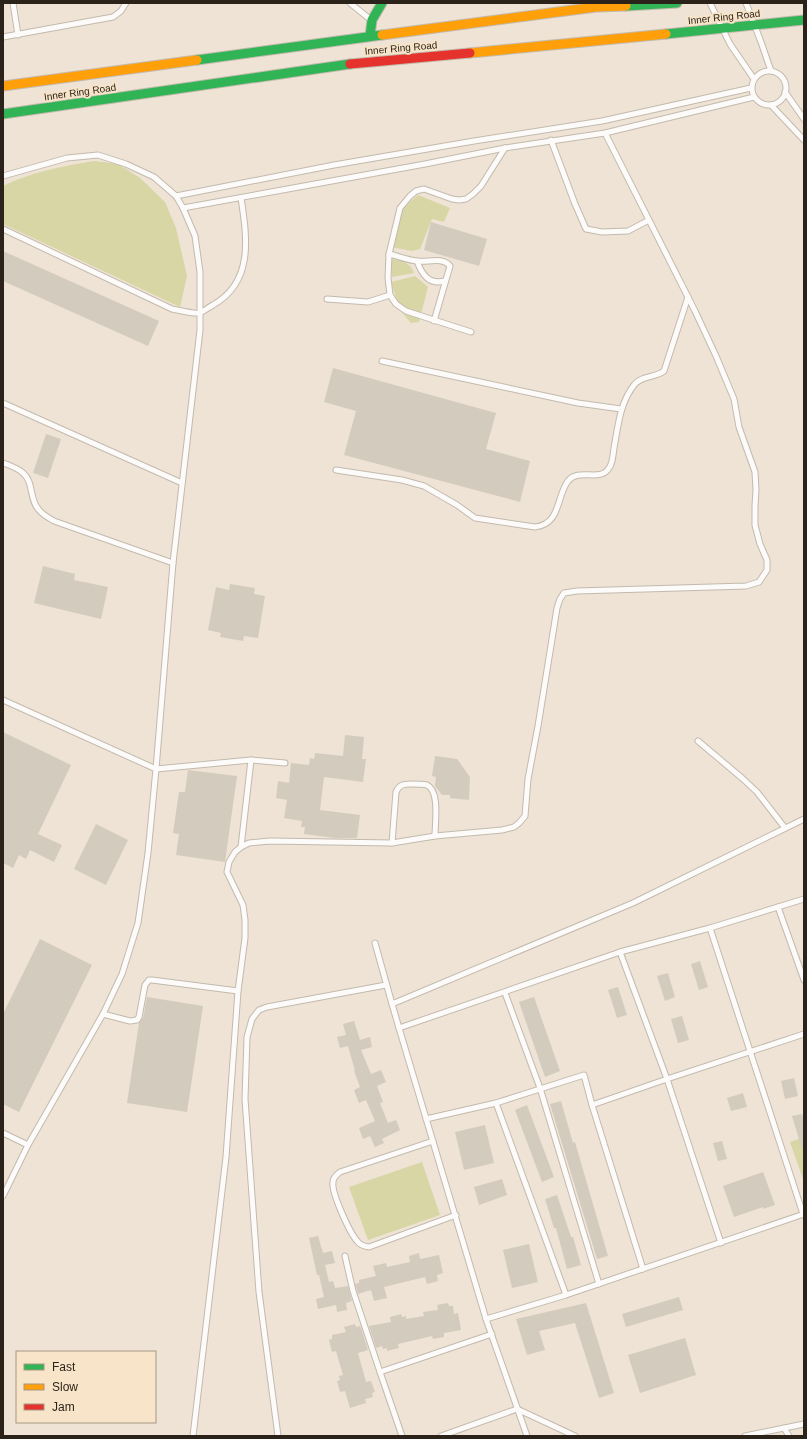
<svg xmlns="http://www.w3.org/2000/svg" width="807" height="1439" viewBox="0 0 807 1439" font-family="Helvetica,sans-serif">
<rect width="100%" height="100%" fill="#eee3d4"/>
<g fill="#d8d6a4">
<path d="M94 161 118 164 140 178 165 202 176 228 187 276 180 307 3 224V186C31 172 63 166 94 161Z"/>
<path d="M418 195 450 208 444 222 432 219 420 249 412 251 391 247C397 221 396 213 418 195Z"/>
<path d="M391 259C401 260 410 262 414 273L392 277Z"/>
<path d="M415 276 428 287 419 322 411 323 400 310 391 282Z"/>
<path d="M804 1137V1182L790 1142Z"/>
<path d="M422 1162 440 1215 368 1240 349 1187Z"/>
</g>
<g fill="#d4cbbf">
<path d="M431 222 487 239 479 266 424 250Z"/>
<path d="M3 251 159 321 148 346 3 281Z"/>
<path d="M333 368 496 413 486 449 530 461 520 502 344 455 356 411 324 402Z"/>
<path d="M46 434 61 439 48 478 33 473Z"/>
<path d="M43 566 75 574 74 580 108 587 101 619 34 603Z"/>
<path d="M230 584 255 588 254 594 265 596 258 638 244 636 243 641 220 637 221 633 208 630 216 587 229 590Z"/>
<path d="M3 732 71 765 38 834 62 845 54 862 30 850 26 859 19 855 13 868 3 863Z"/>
<path d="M345 735 364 737 362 759H366L363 782 324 777 320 810 360 815 357 838H335L304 834 305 827H301L302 821 284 818 287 800 276 798 278 781 289 783 291 763 309 765 310 758 314 759 315 753 343 756Z"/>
<path d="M435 756 457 759 470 777 469 800 450 798V795H442L435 786 436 777 432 776Z"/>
<path d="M188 770 237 776 225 862 176 855 179 834 173 833 179 792H185Z"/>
<path d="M96 824 128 840 106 885 74 869Z"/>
<path d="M40 939 92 965 19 1112 3 1104V1014Z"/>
<path d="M700 961 708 987 699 990 691 964Z"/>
<path d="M668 973 675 997 665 1001 657 976Z"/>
<path d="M618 987 627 1015 617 1018 608 990Z"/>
<path d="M147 997 203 1006 187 1112 127 1103 139 1023 143 1018Z"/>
<path d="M534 997 560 1071 545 1077 519 1002Z"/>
<path d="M682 1016 689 1040 678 1043 671 1019Z"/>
<path d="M354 1021 360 1040 370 1037 372 1047 361 1050 371 1074 381 1070 386 1082 377 1086 383 1102 380 1103 388 1123 396 1120 400 1130 382 1139 384 1143 375 1147 370 1136 363 1139 359 1128 375 1121 366 1100 359 1103 354 1090 360 1087 354 1071H355L348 1046 340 1048 337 1037 346 1035 343 1024Z"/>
<path d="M794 1078 798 1096 785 1099 781 1081Z"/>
<path d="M743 1093 747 1107 731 1111 727 1098Z"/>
<path d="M561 1101 573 1143 575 1142 608 1256 597 1259 550 1104Z"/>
<path d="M527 1105 554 1177 542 1182 515 1110Z"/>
<path d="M802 1114 804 1120V1149H802L792 1116Z"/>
<path d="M485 1125 494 1163 464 1170 455 1132Z"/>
<path d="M722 1141 727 1159 718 1161 713 1143Z"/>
<path d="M763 1172 775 1205 763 1209V1207L734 1217 723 1186Z"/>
<path d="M502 1179 507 1195 479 1205 474 1187Z"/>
<path d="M557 1195 571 1237H573L581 1265 567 1269 556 1228H554L545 1199Z"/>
<path d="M318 1236 323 1253 332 1251 335 1263 325 1265 329 1282 333 1281 335 1288 348 1286 352 1301 346 1303 347 1310 337 1312 336 1305 318 1309 316 1299 324 1297 319 1275H317L309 1238Z"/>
<path d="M529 1244 538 1282 512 1288 503 1250Z"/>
<path d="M419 1253 420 1259 439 1255 443 1273 437 1275 438 1281 427 1284 425 1277 384 1287 387 1298 374 1301 371 1290 358 1294 355 1284 359 1283V1280L376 1276 373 1266 386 1263 387 1267 410 1262 409 1256Z"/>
<path d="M679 1297 683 1310 626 1327 622 1314Z"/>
<path d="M448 1303 449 1306H453L454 1314 458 1313 461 1330 444 1333V1337L433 1339 432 1336 398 1344 399 1348 387 1351V1348L383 1349 382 1346 376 1348 369 1326 391 1322 390 1317 401 1314 402 1317 406 1316V1319L424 1316 423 1312 438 1310 437 1305Z"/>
<path d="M586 1303 614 1393 599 1398 575 1323 539 1331 545 1350 527 1355 516 1319Z"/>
<path d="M355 1324 356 1327 360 1326 361 1328 368 1350 358 1353 366 1382 371 1381 375 1392 372 1393 373 1397 365 1399 366 1403 350 1408 345 1391 340 1392 337 1381 340 1380 339 1376 343 1375 336 1351 332 1352 329 1340 332 1339V1335L346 1332 344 1327Z"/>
<path d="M685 1338 696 1375 640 1393 628 1355Z"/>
</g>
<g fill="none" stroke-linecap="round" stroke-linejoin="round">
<defs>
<g id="lane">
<path d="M13 3 18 35"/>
<path d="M350 3 371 20"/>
<path d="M710 3 730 44 754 79"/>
<path d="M746 3 761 42 771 71"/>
<path d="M3 37 113 17 121 11 126 3"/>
<circle cx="769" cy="88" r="17"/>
<path d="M785 92 804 119"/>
<path d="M771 105 804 140"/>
<path d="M551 140 575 204 586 229 602 232 628 231 649 220"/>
<path d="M3 176 67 158 98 155 126 164 154 177 176 196 183 208 195 236 200 272V330L173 563"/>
<path d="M176 196 334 165 474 141 602 121 751 88"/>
<path d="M183 208 425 164 505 148 605 133 754 97"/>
<path d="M3 229 172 309C178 310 193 314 199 313 203 312 209 307 213 305 254 282 247 237 241 198"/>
<path d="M389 254C398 256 407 260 417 261 427 263 442 256 450 266L434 321"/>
<path d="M417 261C422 275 429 285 445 281"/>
<path d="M327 299 368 302 390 295"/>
<path d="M471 332 406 311 396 304 390 295 388 278 389 254 400 208 410 196 416 191 424 189 452 199 459 200 466 199 473 194 481 186 505 148"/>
<path d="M382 361 578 403 621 409"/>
<path d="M3 403 182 483"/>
<path d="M3 463C9 465 18 468 23 473 34 482 29 500 39 510 43 515 49 518 54 521L173 563 156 769 251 760 285 763"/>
<path d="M336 470 402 480 424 486 457 505 475 518 535 527C561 524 556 497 568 481 579 467 600 483 609 468 613 463 613 454 614 448 618 426 620 403 634 385 642 375 655 378 664 371L688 297"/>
<path d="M3 700 156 769 148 853 138 923 122 974 103 1014 28 1145 3 1196"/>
<path d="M698 741 742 778 757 792 785 828"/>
<path d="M392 843 396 792C399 785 403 784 411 784 416 784 422 784 427 785 440 791 435 823 435 836"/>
<path d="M241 847 251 760"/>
<path d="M778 907 804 980"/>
<path d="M710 928 803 1214"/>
<path d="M375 943 392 1004"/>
<path d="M620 952 667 1079 721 1243"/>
<path d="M505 993 540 1088 599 1284"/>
<path d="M103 1014 130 1021 137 1020 139 1017 145 985 149 980H152L238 991"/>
<path d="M399 1028 392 1004 633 903 804 819"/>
<path d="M496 1103 584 1075 592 1105 667 1079 804 1034"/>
<path d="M592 1105 643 1269"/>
<path d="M426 1119 496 1103 566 1295"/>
<path d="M3 1133 28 1145"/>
<path d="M433 1141 340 1172C336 1175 333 1178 333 1182 331 1192 350 1234 358 1242 361 1246 364 1246 369 1247L456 1215"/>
<path d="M345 1256 353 1291 380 1372"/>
<path d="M486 1319 566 1295 804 1214"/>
<path d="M784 1428 789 1436"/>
<path d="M193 1436 226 1157 238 991 245 938V920L243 905 227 872 229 862 235 852 241 847 249 843 270 841 392 843 435 836 502 830 514 827 519 823 525 816 528 779 538 726 557 608 560 599 564 593 577 591 746 586 759 582 767 570V560L760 544 755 525V506L756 490 755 472 739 427 734 399 716 356 695 311 605 133"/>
<path d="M278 1436 259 1292 245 1099 247 1037 252 1019 259 1010 267 1007 386 985"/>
<path d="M402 1436 380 1372 492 1334"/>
<path d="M441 1436 517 1409 575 1436"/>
<path d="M527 1436 486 1319 399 1028 620 952 710 928 804 899"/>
<path d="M745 1436 804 1424"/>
</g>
<g id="fast">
<path d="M626 6 677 3"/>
<path d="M666 34 804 20"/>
<path d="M370 36 372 20 382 3"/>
<path d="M197 60 382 35"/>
<path d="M3 114 350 64"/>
</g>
<g id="slow">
<path d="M382 35 596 7 626 6"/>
<path d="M470 53 666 34"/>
<path d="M3 86 197 60"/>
</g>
<path id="jam" d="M350 64 470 53"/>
</defs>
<use href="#lane" stroke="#c3baae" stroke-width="7"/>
<use href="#fast" stroke="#c3baae" stroke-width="11"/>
<use href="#slow" stroke="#c3baae" stroke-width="11"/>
<use href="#jam" stroke="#c3baae" stroke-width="11"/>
<use href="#lane" stroke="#fcfbf9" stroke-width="5"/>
<use href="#fast" stroke="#30b455" stroke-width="9"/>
<use href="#slow" stroke="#ff9f0a" stroke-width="9"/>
<use href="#jam" stroke="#e5322d" stroke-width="9"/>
</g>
<g text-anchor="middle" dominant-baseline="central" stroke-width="4" stroke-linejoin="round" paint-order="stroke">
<g font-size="10" fill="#2b2319" stroke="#f8e5c9">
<text transform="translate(724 17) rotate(-6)">Inner Ring Road</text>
<text transform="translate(401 48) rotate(-5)">Inner Ring Road</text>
<text transform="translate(80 92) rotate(-8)">Inner Ring Road</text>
</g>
</g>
<rect width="807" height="1439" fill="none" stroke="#2b2319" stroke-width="8"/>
<rect x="16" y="1351" width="140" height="72" fill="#f8e5c9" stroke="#a69783"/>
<rect x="24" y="1364" width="20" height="6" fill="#30b455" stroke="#a69783"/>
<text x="52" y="1371" font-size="12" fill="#2b2319">Fast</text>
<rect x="24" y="1384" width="20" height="6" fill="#ff9f0a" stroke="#a69783"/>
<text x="52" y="1391" font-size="12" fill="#2b2319">Slow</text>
<rect x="24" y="1404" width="20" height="6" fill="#e5322d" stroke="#a69783"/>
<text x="52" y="1411" font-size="12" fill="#2b2319">Jam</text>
</svg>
